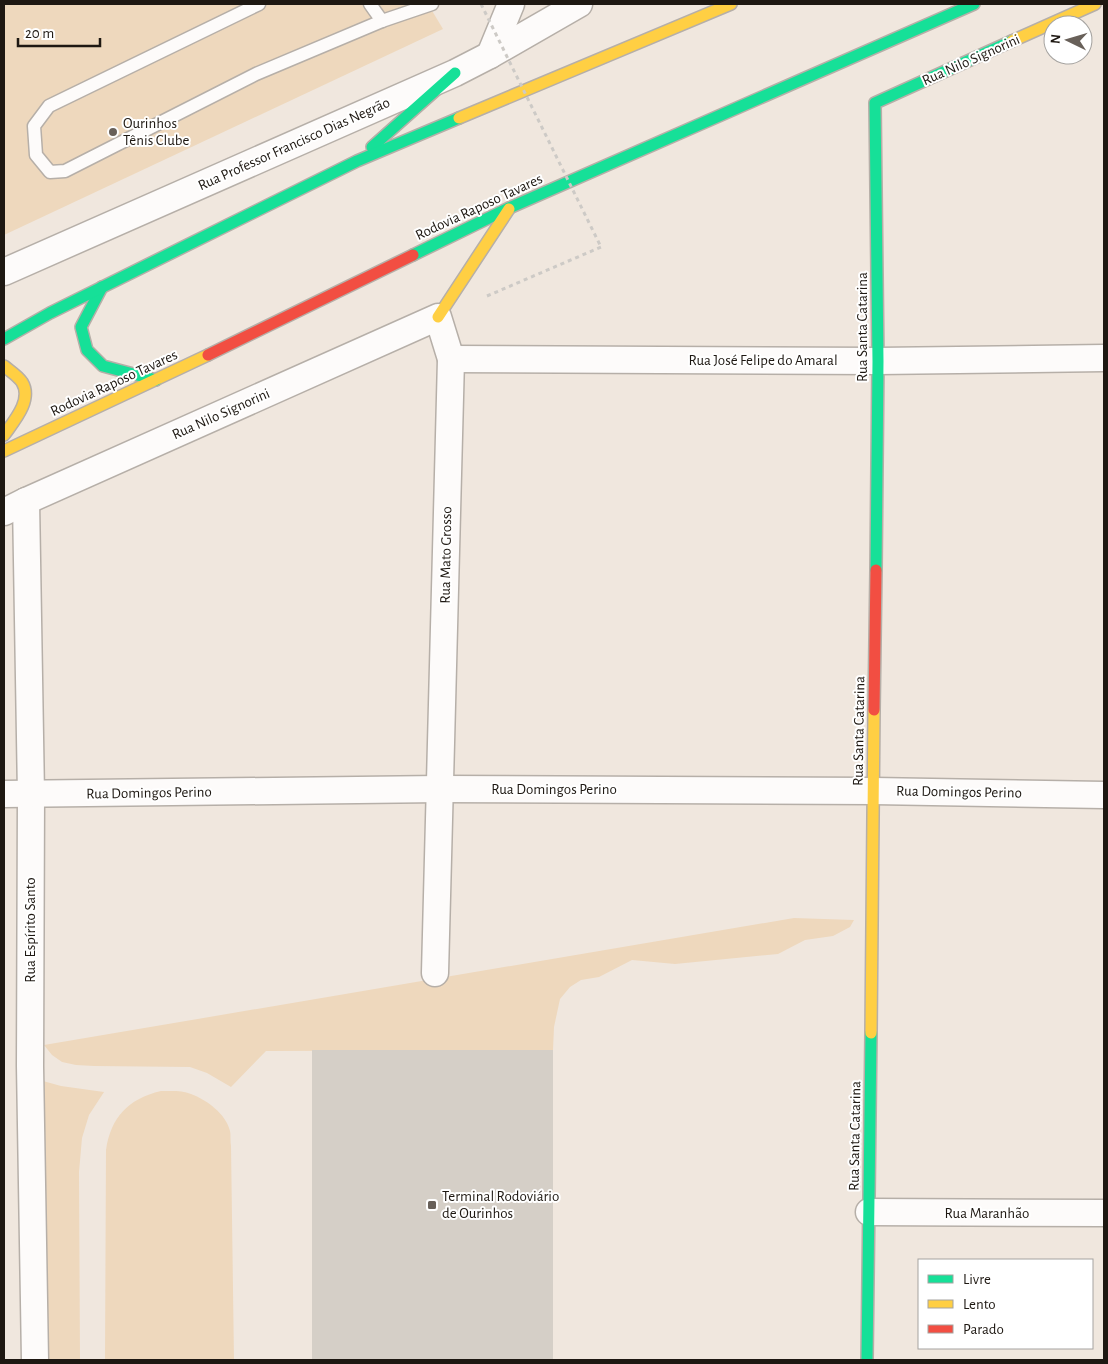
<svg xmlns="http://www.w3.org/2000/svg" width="1108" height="1364" viewBox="0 0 1108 1364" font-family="'Alegreya Sans',sans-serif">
<rect width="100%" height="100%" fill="#f0e7de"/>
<g fill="#eed8bd">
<path d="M4 4H428L443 29 4 235Z"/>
<path d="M794 918 854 920 850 927 833 936 805 940 778 954 675 964 632 960 599 977 581 980 570 987 560 999 554 1027 553 1050 266 1051 231 1087 207 1073 190 1067 94 1066 76 1065 62 1062 52 1055 44 1045Z"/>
<path d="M43 1081 61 1086 104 1092 89 1115 82 1138 79 1172 80 1360H46Z"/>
<path d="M161 1091C171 1091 182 1090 191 1094 207 1100 226 1114 230 1131 231 1135 230 1141 231 1146L234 1360H105L106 1150C111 1117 128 1099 161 1091Z"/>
</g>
<rect fill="#d5cfc7" x="312" y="1050" width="241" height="310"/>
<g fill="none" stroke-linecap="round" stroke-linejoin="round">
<defs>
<g id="lane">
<path d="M259 4 49 106 34 126 36 155 50 172 65 171 256 74 382 21 432 4"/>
<path d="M370 4 382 21"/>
</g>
<g id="street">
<path d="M490 55 511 4"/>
<path d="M4 272 455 73 490 55 579 4"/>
<path d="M451 359 878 361 1104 358"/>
<path d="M26 501 31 795 30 1066 35 1360"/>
<path d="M4 512 26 501 438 317 451 359 435 973"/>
<path d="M4 794 440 789 874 791 1104 795"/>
<path d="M869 1212 1104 1213"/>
</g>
<g id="fast">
<path d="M372 147 455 73"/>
<path d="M413 255 509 208 974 4"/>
<path d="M102 287 81 327 87 350 103 366 156 380"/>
<path d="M4 339 50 313 357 161 459 118"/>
<path d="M876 570 878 361 875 103 1012 41"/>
<path d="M867 1360 871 1033"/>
</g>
<g id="slow">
<path d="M1012 41 1095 4"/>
<path d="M459 118 731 4"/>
<path d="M438 317 509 209"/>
<path d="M4 366C10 371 17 375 22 382 33 400 14 421 4 435"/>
<path d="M4 451 208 355"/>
<path d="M871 1033 874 710"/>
</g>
<g id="jam">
<path d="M208 355 413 255"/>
<path d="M874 710 876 570"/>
</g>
</defs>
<use href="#lane" stroke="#b6afa8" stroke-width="15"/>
<use href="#street" stroke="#b6afa8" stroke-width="29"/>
<use href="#fast" stroke="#b6afa8" stroke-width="14"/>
<use href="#slow" stroke="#b6afa8" stroke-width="14"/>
<use href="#jam" stroke="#b6afa8" stroke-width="14"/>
<path stroke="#cdcac6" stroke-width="3" stroke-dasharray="4 4" stroke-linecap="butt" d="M487 296 601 247"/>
<use href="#lane" stroke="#fdfbfa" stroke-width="12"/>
<use href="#street" stroke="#fdfbfa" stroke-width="26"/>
<use href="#fast" stroke="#16e098" stroke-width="11"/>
<use href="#slow" stroke="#ffcf43" stroke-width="11"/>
<use href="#jam" stroke="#f24e42" stroke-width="11"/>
<path stroke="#cdcac6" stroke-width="3" stroke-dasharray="4 4" stroke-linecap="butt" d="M481 4 601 247"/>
</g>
<g fill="#686059" stroke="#fff" stroke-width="2">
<circle cx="113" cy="132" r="5"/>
<rect x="427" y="1200" width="10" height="10" rx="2.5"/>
</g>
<g text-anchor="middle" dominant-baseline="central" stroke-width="4" stroke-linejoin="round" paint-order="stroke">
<g font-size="15" fill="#1e1812" stroke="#fff">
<text transform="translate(971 60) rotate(-24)">Rua Nilo Signorini</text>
<text transform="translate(294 144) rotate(-24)">Rua Professor Francisco Dias Negrão</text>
<text transform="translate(479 207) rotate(-25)">Rodovia Raposo Tavares</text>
<text transform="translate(862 327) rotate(-90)">Rua Santa Catarina</text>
<text x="763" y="360">Rua José Felipe do Amaral</text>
<text transform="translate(114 383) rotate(-25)">Rodovia Raposo Tavares</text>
<text transform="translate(221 414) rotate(-24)">Rua Nilo Signorini</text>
<text transform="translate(446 555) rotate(-89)">Rua Mato Grosso</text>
<text transform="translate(859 731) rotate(-89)">Rua Santa Catarina</text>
<text x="554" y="789">Rua Domingos Perino</text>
<text transform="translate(959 792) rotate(1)">Rua Domingos Perino</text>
<text transform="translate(149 793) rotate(-1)">Rua Domingos Perino</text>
<text transform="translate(30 930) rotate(-90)">Rua Espírito Santo</text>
<text transform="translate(855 1136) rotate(-89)">Rua Santa Catarina</text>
<text x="987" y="1213">Rua Maranhão</text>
</g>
<g font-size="15" fill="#1e1812" stroke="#fff" text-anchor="start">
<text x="123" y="123">Ourinhos<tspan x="123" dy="17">Tênis Clube</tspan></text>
<text x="442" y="1196">Terminal Rodoviário<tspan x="442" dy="17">de Ourinhos</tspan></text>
</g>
</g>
<rect width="1108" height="1364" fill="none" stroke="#1e1812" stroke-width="10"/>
<rect x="918" y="1259" width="175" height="90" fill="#ffffff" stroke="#a5a3a0"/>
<rect x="928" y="1275" width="25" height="8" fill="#16e098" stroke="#a5a3a0"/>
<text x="963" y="1284" font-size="15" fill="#1e1812">Livre</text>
<rect x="928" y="1300" width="25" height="8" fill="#ffcf43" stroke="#a5a3a0"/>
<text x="963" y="1309" font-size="15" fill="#1e1812">Lento</text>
<rect x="928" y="1325" width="25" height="8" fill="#f24e42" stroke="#a5a3a0"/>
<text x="963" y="1334" font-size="15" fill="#1e1812">Parado</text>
<g transform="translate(1068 40) rotate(275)"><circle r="24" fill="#ffffff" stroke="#a5a3a0"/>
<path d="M0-4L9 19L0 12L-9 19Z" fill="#686059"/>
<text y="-8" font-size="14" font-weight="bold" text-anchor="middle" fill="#1e1812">N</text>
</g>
<path d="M18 38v8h82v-8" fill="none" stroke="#1e1812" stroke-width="2.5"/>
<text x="25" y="38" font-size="15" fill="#1e1812" stroke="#ffffff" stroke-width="4" paint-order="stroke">20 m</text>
</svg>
